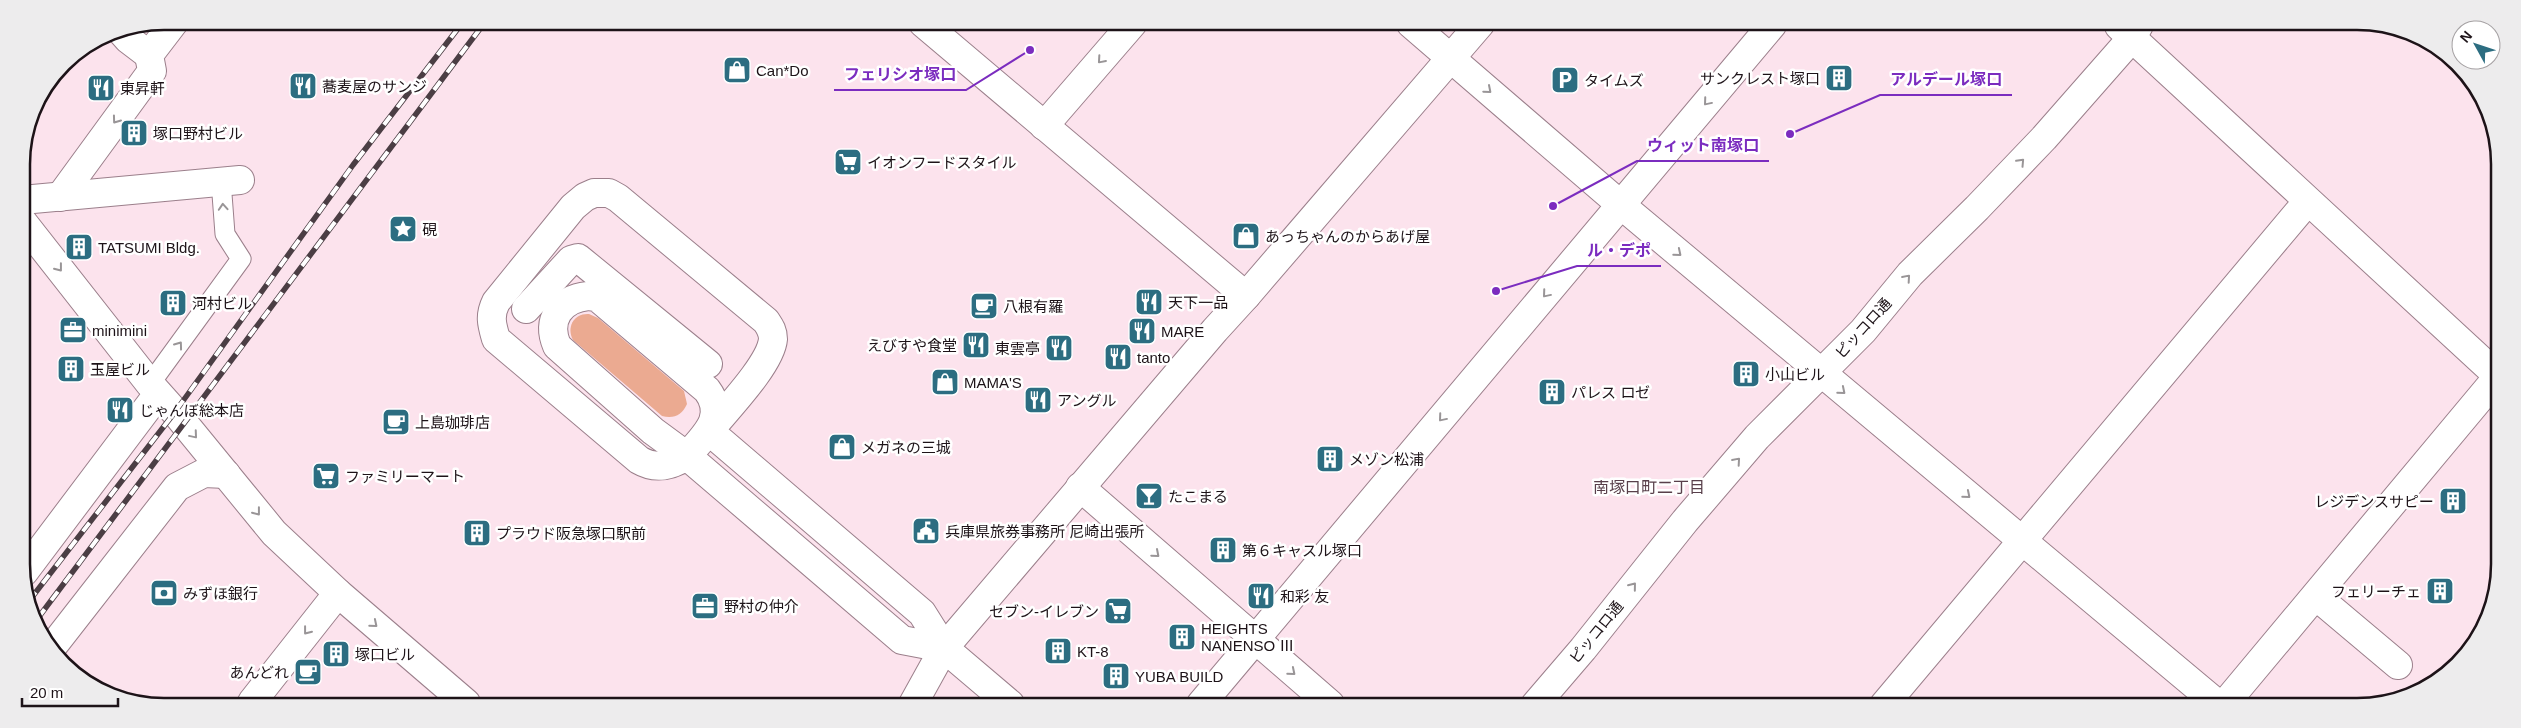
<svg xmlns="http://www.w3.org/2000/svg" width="2521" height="728" viewBox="0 0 2521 728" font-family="Helvetica,'Noto Sans JP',sans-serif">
<rect width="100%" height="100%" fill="#fce3ed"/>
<path fill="#ebaa91" d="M589 314 598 318 684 391 687 404C682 415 674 419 662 416L573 340C566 327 574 313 589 314Z"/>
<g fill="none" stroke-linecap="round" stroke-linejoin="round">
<defs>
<path id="lane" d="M150 384 241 259 225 234 221 181"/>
<g id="street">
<path d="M923 23 1246 296"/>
<path d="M1411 24 1621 205 2220 706"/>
<path d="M2119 26 2496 374"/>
<path d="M120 30 128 39 149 55"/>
<path d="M1044 126 1133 23"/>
<path d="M594 193H609L618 198 766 321C770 327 773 331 773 339 771 364 726 410 709 431L922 613 944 648 902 640 687 456C671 466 656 470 639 460L496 339C492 325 489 316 496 302L573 207 585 197Z"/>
<path d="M60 197 152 71 149 55 175 21"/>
<path d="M22 200 240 180"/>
<path d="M22 221 150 384 175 412 274 533 338 593 466 703"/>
<path d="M588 296 597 297 707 390C727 417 705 435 687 456L653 431 557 346C546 320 560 299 588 296Z"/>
<path d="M526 309 571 260 578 258 708 364"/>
<path d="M1080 487 1330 704"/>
<path d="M24 572 158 394"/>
<path d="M2316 596 2398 665"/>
<path d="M53 646 177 487 204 473 226 474"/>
<path d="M252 702 338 593"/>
<path d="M1201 704 1772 25"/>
<path d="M1535 705 1583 649 1685 521 1757 437 1863 331 1910 274 1977 208 2044 138 2131 39 2139 25"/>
<path d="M1884 705 2307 202"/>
<path d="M2223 706 2496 379"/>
</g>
<g id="secondary">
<path d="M944 648 1010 704"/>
<path d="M913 704 944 648 1215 330 1246 296 1480 24"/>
</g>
</defs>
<use href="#lane" stroke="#9b7f8b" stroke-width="21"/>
<use href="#street" stroke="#9b7f8b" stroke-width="30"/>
<use href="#secondary" stroke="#9b7f8b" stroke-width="30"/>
<use href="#lane" stroke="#fff" stroke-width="19"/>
<use href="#street" stroke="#fff" stroke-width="28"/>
<use href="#secondary" stroke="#fff" stroke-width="28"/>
<defs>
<g id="rail">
<path d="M29 601 175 412 353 165 463 22"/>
<path d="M38 618 485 22"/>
</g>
</defs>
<use href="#rail" stroke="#4b3e44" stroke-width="5.5"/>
<use href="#rail" stroke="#fff" stroke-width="4" stroke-dasharray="11" stroke-linecap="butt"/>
</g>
<defs><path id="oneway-chevron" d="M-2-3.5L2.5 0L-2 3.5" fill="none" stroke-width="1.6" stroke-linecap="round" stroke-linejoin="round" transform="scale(1.25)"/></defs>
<g stroke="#999597">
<use href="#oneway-chevron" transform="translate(1101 60) rotate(131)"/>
<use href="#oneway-chevron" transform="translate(1488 90) rotate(41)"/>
<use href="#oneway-chevron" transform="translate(1707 102) rotate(130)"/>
<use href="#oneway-chevron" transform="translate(116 120) rotate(126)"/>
<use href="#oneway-chevron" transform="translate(2021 162) rotate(-47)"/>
<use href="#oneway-chevron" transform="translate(223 207) rotate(-94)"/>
<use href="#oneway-chevron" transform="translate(1678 253) rotate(40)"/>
<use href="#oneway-chevron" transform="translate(59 268) rotate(52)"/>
<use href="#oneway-chevron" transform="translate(1907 278) rotate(-49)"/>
<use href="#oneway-chevron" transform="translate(1546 294) rotate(130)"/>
<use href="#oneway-chevron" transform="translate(179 345) rotate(-54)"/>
<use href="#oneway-chevron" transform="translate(1842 391) rotate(40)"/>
<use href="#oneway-chevron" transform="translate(1442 418) rotate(130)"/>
<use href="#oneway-chevron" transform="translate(194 435) rotate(50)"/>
<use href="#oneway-chevron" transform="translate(1737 461) rotate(-49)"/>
<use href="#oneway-chevron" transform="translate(1967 495) rotate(40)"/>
<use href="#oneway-chevron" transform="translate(257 512) rotate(52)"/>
<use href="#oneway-chevron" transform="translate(1156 554) rotate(41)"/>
<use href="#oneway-chevron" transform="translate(1633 586) rotate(-51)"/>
<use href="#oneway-chevron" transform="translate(374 624) rotate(40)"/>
<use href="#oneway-chevron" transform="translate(307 631) rotate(128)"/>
<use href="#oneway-chevron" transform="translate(1292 672) rotate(40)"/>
</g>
<defs>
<symbol id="shop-square" viewBox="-11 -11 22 22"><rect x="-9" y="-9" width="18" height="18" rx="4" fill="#2c6d81" stroke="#fff"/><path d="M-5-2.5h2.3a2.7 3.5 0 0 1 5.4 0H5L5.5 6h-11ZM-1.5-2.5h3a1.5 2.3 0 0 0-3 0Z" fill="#fff"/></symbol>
<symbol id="building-square" viewBox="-11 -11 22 22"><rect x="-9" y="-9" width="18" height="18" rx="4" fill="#2c6d81" stroke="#fff"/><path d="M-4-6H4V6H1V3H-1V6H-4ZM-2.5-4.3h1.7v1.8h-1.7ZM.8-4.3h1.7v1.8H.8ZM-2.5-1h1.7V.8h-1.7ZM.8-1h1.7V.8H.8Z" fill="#fff"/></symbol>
<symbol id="parking-square" viewBox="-11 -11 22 22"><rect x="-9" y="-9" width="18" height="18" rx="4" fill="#2c6d81" stroke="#fff"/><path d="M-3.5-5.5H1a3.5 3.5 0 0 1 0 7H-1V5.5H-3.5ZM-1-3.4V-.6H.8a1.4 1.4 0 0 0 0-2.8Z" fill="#fff"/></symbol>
<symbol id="restaurant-square" viewBox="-11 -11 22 22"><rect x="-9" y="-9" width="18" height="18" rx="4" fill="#2c6d81" stroke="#fff"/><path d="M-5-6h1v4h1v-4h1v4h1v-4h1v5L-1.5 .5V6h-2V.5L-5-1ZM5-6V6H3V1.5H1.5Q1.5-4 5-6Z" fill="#fff"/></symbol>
<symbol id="supermarket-square" viewBox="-11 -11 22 22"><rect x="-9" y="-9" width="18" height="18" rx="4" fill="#2c6d81" stroke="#fff"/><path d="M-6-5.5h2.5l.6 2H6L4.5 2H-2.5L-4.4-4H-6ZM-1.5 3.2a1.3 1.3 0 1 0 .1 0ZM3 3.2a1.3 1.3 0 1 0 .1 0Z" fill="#fff"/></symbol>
<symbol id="sight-square" viewBox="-11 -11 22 22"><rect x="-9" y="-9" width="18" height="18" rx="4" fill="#2c6d81" stroke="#fff"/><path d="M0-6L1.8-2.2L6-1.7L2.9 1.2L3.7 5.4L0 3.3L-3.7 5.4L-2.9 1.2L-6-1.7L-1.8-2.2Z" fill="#fff"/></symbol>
<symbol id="cafe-square" viewBox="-11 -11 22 22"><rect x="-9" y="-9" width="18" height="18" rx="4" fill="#2c6d81" stroke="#fff"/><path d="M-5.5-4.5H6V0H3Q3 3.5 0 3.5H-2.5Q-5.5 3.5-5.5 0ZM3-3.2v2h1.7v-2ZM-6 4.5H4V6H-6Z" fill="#fff"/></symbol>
<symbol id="office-square" viewBox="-11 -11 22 22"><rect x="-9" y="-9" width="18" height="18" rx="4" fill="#2c6d81" stroke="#fff"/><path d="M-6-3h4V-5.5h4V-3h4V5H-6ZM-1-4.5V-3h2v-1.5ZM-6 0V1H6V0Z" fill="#fff"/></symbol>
<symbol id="bar-square" viewBox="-11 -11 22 22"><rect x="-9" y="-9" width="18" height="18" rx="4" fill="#2c6d81" stroke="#fff"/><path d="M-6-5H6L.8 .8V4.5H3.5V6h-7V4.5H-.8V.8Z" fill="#fff"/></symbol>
<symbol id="civic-square" viewBox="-11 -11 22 22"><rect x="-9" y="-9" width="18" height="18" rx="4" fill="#2c6d81" stroke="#fff"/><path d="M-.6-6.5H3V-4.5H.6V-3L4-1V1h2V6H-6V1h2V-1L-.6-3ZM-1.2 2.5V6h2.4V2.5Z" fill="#fff"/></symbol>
<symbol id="bank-square" viewBox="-11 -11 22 22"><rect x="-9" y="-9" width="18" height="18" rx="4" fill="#2c6d81" stroke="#fff"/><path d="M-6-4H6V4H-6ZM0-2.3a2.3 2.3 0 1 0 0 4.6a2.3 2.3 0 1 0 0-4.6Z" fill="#fff"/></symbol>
</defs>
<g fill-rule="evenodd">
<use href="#shop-square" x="721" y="54" width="32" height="32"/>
<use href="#building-square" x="1823" y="62" width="32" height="32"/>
<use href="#parking-square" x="1549" y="64" width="32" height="32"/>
<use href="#restaurant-square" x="287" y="70" width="32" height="32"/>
<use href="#restaurant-square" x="85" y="72" width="32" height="32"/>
<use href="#building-square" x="118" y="117" width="32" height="32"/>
<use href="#supermarket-square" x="832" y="146" width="32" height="32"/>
<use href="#sight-square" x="387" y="213" width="32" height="32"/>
<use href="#shop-square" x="1230" y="220" width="32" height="32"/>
<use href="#building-square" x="63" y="231" width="32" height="32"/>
<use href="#restaurant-square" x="1133" y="286" width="32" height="32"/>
<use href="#building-square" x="157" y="287" width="32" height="32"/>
<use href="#cafe-square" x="968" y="290" width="32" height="32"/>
<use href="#office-square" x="57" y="314" width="32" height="32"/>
<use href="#restaurant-square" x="1126" y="315" width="32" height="32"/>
<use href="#restaurant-square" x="960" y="329" width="32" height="32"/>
<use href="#restaurant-square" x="1043" y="332" width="32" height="32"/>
<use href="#restaurant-square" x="1102" y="341" width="32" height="32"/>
<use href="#building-square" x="55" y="353" width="32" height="32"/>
<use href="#building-square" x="1730" y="358" width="32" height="32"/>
<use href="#shop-square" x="929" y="366" width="32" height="32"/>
<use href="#building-square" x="1536" y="376" width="32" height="32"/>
<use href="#restaurant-square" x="1022" y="384" width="32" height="32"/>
<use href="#restaurant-square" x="104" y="394" width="32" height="32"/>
<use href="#cafe-square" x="380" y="406" width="32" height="32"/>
<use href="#shop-square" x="826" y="431" width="32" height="32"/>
<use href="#building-square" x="1314" y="443" width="32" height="32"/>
<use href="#supermarket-square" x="310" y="460" width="32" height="32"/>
<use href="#bar-square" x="1133" y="480" width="32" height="32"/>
<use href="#building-square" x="2437" y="485" width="32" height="32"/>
<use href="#civic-square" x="910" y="515" width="32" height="32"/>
<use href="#building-square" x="461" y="517" width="32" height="32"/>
<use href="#building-square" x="1207" y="534" width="32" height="32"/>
<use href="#building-square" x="2424" y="575" width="32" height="32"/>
<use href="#bank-square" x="148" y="577" width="32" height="32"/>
<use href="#restaurant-square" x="1245" y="580" width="32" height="32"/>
<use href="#office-square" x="689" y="590" width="32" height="32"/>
<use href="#supermarket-square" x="1102" y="595" width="32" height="32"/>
<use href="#building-square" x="1166" y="621" width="32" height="32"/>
<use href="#building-square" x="1042" y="635" width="32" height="32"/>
<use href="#building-square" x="320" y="638" width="32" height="32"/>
<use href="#cafe-square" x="292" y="656" width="32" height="32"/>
<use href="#building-square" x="1100" y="660" width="32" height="32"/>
</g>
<g text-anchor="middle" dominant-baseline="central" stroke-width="5" stroke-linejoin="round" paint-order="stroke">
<g font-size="15" fill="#1d1318" stroke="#fff" text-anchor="start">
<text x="756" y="70">Can*Do</text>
<text x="1820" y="78" text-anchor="end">サンクレスト塚口</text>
<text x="1584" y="80">タイムズ</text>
<text x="322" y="86">蕎麦屋のサンジ</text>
<text x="120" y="88">東昇軒</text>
<text x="153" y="133">塚口野村ビル</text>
<text x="867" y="162">イオンフードスタイル</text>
<text x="422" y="229">硯</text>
<text x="1265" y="236">あっちゃんのからあげ屋</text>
<text x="98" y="247">TATSUMI Bldg.</text>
<text x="1168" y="302">天下一品</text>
<text x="192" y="303">河村ビル</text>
<text x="1003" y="306">八根有羅</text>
<text x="92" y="330">minimini</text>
<text x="1161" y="331">MARE</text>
<text x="957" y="345" text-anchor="end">えびすや食堂</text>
<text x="1040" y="348" text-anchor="end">東雲亭</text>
<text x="1137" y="357">tanto</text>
<text x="90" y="369">玉屋ビル</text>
<text x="1765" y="374">小山ビル</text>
<text x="964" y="382">MAMA'S</text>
<text x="1571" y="392">パレス ロゼ</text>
<text x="1057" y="400">アングル</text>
<text x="139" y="410">じゃんぼ総本店</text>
<text x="415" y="422">上島珈琲店</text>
<text x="861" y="447">メガネの三城</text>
<text x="1349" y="459">メゾン松浦</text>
<text x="345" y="476">ファミリーマート</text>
<text x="1168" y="496">たこまる</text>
<text x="2434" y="501" text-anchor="end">レジデンスサピー</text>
<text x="945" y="531">兵庫県旅券事務所 尼崎出張所</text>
<text x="496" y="533">プラウド阪急塚口駅前</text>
<text x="1242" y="550">第６キャスル塚口</text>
<text x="2421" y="591" text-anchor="end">フェリーチェ</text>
<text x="183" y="593">みずほ銀行</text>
<text x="1280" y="596">和彩 友</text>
<text x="724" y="606">野村の仲介</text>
<text x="1099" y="611" text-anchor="end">セブン-イレブン</text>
<text x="1201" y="628">HEIGHTS<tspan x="1201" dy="17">NANENSO Ⅲ</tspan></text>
<text x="1077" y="651">KT-8</text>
<text x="355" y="654">塚口ビル</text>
<text x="289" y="672" text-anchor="end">あんどれ</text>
<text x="1135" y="676">YUBA BUILD</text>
</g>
<g font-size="15" fill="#1d1318" stroke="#fff">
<text transform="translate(1863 328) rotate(-48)">ピッコロ通</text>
<text transform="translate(1596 632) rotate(-51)">ピッコロ通</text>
</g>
<g font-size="16" fill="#59404b" stroke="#fff">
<text x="1649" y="487">南塚口町二丁目</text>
</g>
</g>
<path d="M0 0H2521V728H0ZM164 30H2357A134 134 0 0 1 2491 164V564A134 134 0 0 1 2357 698H164A134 134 0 0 1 30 564V164A134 134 0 0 1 164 30Z" fill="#edeced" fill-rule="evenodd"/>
<path fill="none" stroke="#1d1318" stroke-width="2.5" d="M164 30H2357A134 134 0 0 1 2491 164V564A134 134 0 0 1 2357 698H164A134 134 0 0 1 30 564V164A134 134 0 0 1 164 30Z"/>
<path fill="none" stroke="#7b2cbf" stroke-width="2" d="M1030 50L966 90H834M1790 134L1880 95H2012M1553 206L1637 161H1769M1496 291L1577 266H1661"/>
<g fill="#7b2cbf" stroke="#fff" stroke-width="2">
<circle cx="1030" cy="50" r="5"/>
<circle cx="1790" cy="134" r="5"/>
<circle cx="1553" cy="206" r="5"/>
<circle cx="1496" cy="291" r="5"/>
</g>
<g font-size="16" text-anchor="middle" font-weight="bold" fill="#7b2cbf" stroke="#fff" stroke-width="5" stroke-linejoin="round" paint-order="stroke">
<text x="900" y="80">フェリシオ塚口</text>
<text x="1946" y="85">アルデール塚口</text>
<text x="1703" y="151">ウィット南塚口</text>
<text x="1619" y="256">ル・デポ</text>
</g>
<g transform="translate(2476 45) rotate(310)"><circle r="24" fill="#ffffff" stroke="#a5a1a3"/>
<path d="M0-4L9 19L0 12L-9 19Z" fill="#2c6d81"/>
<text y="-8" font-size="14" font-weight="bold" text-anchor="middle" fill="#1d1318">N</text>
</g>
<path d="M22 698v8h96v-8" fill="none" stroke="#1d1318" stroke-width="2.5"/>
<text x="30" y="698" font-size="15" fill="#1d1318" stroke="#ffffff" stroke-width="4" paint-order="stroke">20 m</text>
</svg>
